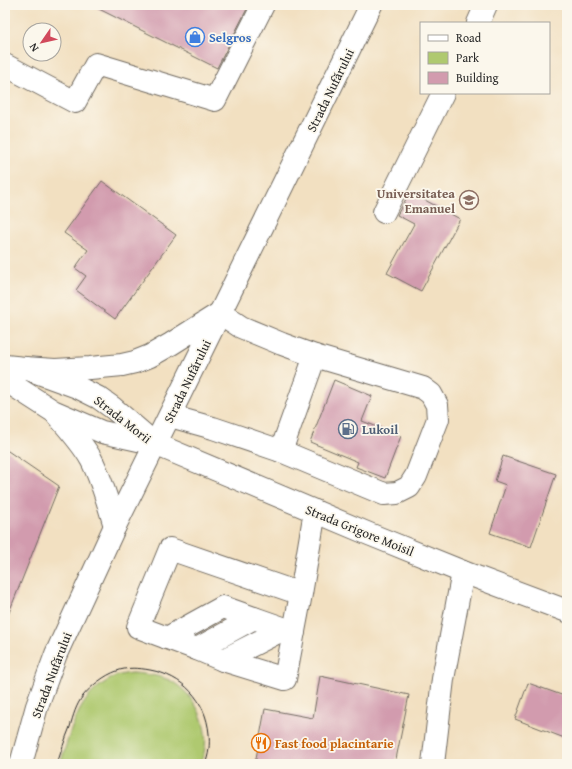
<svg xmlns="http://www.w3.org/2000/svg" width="572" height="769" font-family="'Gentium Book Plus',serif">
	<rect width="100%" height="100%" fill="#fbf7ec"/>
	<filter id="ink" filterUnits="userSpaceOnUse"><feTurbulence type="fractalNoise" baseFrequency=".025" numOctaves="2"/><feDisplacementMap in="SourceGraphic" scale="8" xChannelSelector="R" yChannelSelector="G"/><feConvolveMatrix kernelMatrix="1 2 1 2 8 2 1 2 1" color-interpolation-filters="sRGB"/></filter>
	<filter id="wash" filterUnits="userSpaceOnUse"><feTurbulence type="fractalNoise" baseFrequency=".012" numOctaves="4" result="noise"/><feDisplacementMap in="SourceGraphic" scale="16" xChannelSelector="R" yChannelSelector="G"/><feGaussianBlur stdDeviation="0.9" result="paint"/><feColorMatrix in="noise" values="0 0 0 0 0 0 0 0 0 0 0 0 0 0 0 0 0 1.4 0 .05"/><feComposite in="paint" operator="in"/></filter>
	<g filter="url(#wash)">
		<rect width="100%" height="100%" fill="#f2e0c1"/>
		<path fill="#afc96f" stroke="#6d7a4d" d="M133,673C145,674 157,675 169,680C198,694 215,735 200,764H60C70,735 76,701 104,683C109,680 114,676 120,675C124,674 129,673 133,673Z"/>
		<g id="blocks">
			<g fill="#d29bae">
				<polygon points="91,5 249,5 217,68"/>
				<polygon points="102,181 176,235 115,319 76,290 86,276 75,268 88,250 64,233"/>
				<polygon points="410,192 460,219 421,291 387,273 414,224 397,215"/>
				<polygon points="334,380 372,396 362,421 401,436 385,478 356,467 358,462 310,442"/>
				<polygon points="5,449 59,486 6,620 5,620"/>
				<polygon points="503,456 556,474 531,547 490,533 506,485 495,481"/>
				<polygon points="320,676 409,695 395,764 255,764 265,709 313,718"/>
				<polygon points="528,683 567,697 567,739 515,719"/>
			</g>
		</g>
	</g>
	<g filter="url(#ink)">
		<use href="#blocks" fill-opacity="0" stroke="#716a60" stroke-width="1"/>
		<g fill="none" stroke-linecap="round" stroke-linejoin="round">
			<g stroke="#716a60" stroke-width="24">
				<g id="minor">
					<polyline points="478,23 486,5"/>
					<polyline points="5,65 75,102 96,64 215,100 263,5"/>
					<polyline points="384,212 443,93"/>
					<polyline points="170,416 213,428 281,451 384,494 397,493 409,487 416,476 438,419 437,405 431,394 423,388 315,356 282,344 241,327 220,313"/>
					<polyline points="155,444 369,534 463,572 567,611"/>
					<polyline points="281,451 315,356"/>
					<polyline points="301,594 170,549 138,627 197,649 223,660 285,679 301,594 315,511"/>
					<polyline points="167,638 223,607 254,618"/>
					<polyline points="197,649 254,618 294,632"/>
					<polyline points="223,660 284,629"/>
					<polyline points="433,764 443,679 463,572"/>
				</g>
			</g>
			<g stroke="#716a60" stroke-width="24">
				<g id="major">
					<polyline points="5,366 25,368 77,387 99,398 113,408 155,444"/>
					<polyline points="25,368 55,370 90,368 122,365 135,362 150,356 171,344 220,313"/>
					<polyline points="5,380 53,411 102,432 152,443"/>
					<path d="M57,415C69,429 82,443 91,459C102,480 108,503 115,526"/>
					<polyline points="21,764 37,706 56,654 115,526 220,313 371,5"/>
				</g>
			</g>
			<use href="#minor" stroke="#fff" stroke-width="22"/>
			<use href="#major" stroke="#fff" stroke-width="22"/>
			<path stroke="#2b2b2b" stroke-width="1" d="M57,764C61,752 65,739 70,727C73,716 76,705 83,696C91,686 105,675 117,671C127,667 139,668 150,670C183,676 206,700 209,734C210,744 209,755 205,764"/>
		</g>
	</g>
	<defs>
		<g id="shop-ring" transform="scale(1)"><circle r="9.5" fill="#fbf7ec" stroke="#3f7fe0" stroke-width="1.5"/><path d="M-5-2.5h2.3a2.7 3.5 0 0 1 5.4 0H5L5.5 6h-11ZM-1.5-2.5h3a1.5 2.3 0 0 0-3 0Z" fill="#3f7fe0"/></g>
		<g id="university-ring" transform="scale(1)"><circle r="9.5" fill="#fbf7ec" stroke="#8d6e63" stroke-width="1.5"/><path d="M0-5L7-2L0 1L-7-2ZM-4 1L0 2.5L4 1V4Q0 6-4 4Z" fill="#8d6e63"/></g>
		<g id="fuel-ring" transform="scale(1)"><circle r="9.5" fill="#fbf7ec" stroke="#5c6f8a" stroke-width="1.5"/><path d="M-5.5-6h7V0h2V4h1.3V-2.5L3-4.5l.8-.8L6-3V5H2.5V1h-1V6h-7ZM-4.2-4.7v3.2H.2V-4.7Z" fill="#5c6f8a"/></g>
		<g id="restaurant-ring" transform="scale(1)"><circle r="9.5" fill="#fbf7ec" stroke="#e8710a" stroke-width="1.5"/><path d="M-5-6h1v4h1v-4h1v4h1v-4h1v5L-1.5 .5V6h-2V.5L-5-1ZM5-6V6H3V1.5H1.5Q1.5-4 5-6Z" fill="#e8710a"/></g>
	</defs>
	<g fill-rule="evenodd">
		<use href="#shop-ring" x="195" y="37"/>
		<use href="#university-ring" x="469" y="200"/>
		<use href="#fuel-ring" x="348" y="429"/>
		<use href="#restaurant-ring" x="261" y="743"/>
	</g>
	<g text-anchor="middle" stroke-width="3.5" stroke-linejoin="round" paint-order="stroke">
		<g font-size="13" font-weight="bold" fill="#366cbe" stroke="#fbf7ec" text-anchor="start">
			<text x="209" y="42">Selgros</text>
		</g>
		<g font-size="13" fill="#2b2b2b" stroke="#fbf7ec">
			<text transform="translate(330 90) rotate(-64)" y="5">Strada Nufărului</text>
			<text transform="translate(187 381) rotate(-64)" y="5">Strada Nufărului</text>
			<text transform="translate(123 419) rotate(38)" y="5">Strada Morii</text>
			<text transform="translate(360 530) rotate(22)" y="5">Strada Grigore Moisil</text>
			<text transform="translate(51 675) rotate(-69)" y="5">Strada Nufărului</text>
		</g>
		<g font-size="13" font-weight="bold" fill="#785e54" stroke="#fbf7ec" text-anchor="end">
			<text x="455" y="198">Universitatea<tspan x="455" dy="15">Emanuel</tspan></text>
		</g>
		<g font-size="13" font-weight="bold" fill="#4e5e75" stroke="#fbf7ec" text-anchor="start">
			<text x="362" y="434">Lukoil</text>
		</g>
		<g font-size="13" font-weight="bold" fill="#c56008" stroke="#fbf7ec" text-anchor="start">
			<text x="275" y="748">Fast food placintarie</text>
		</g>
	</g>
	<rect width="572" height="769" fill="none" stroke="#fbf7ec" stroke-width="20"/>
	<rect x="420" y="22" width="130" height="72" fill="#fbf7ec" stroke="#a8a59f"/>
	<rect x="428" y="35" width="20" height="6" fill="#ffffff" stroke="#a8a59f"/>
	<text x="456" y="42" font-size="12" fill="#2b2b2b">Road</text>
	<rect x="428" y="52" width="20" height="12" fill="#afc96f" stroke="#a8a59f"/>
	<text x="456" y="62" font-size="12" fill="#2b2b2b">Park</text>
	<rect x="428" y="72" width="20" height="12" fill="#d29bae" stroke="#a8a59f"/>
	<text x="456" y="82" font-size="12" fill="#2b2b2b">Building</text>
	<g transform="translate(42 42) rotate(236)"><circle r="19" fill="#fbf7ec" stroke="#a8a59f"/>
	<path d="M0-3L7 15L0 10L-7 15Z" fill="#d1495b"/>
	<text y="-6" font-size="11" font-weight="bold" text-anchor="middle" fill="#2b2b2b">N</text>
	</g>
</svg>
